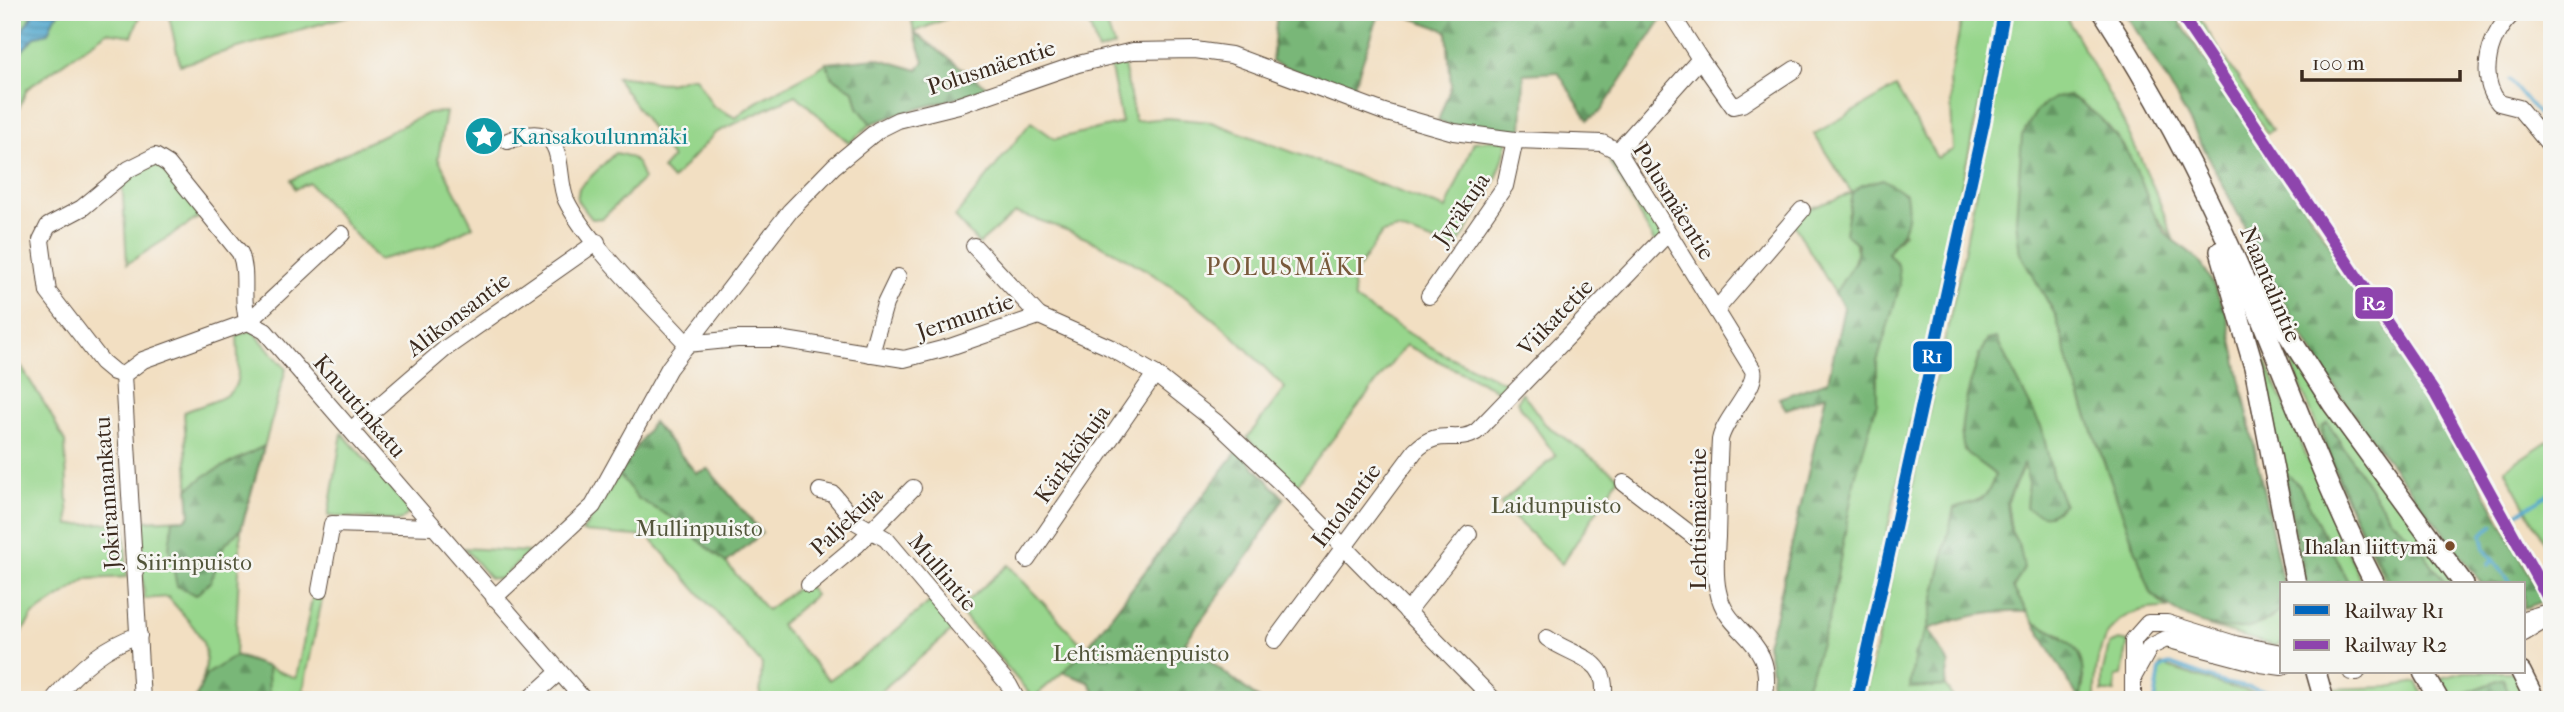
<svg xmlns="http://www.w3.org/2000/svg" width="2564" height="712" font-family="'IM FELL French Canon',serif">
	<defs>
		<pattern id="forest-firs" width="22" height="20" patternUnits="userSpaceOnUse" patternTransform="scale(1.75)"><rect width="22" height="20" fill="#79b778"/><path d="M5 1l3.5 6h-7zM16 11l3.5 6h-7z" fill="#649562"/></pattern>
		<pattern id="water-rules" width="6" height="5" patternUnits="userSpaceOnUse" patternTransform="scale(1.75)"><rect width="6" height="5" fill="#52a8ce"/><path d="M0 2.5h6" fill="none" stroke="#4589a7"/></pattern>
	</defs>
	<rect width="100%" height="100%" fill="#f6f6f2"/>
	<filter id="ink" filterUnits="userSpaceOnUse"><feTurbulence type="fractalNoise" baseFrequency=".0143" numOctaves="2"/><feDisplacementMap in="SourceGraphic" scale="14" xChannelSelector="R" yChannelSelector="G"/><feConvolveMatrix kernelMatrix="1 2 1 2 8 2 1 2 1" color-interpolation-filters="sRGB"/></filter>
	<filter id="wash" filterUnits="userSpaceOnUse"><feTurbulence type="fractalNoise" baseFrequency=".00686" numOctaves="4" result="noise"/><feDisplacementMap in="SourceGraphic" scale="28" xChannelSelector="R" yChannelSelector="G"/><feGaussianBlur stdDeviation="1.57" result="paint"/><feColorMatrix in="noise" values="0 0 0 0 0 0 0 0 0 0 0 0 0 0 0 0 0 1.4 0 .05"/><feComposite in="paint" operator="in"/></filter>
	<g filter="url(#wash)">
		<rect width="100%" height="100%" fill="#f2dfc2"/>
		<g fill="#97d68c" stroke="#698055" stroke-width="2">
			<polygon points="12,12 35,12 12,44"/>
			<polygon points="61,12 142,12 132,36 107,32 27,89 12,124 12,61 36,36 48,33 54,18"/>
			<polygon points="168,12 361,12 180,65"/>
			<polygon points="962,12 914,32 912,21 930,14"/>
			<polygon points="1085,12 1103,12 1114,46 1098,51"/>
			<path d="M1963,12H1999L1851,700H1770L1772,671L1767,643L1775,618L1826,395L1786,409L1779,398L1828,381L1844,308L1898,265L1887,252L1904,233L1853,202L1847,214C1862,252 1859,261 1835,293L1793,223L1809,209L1852,193L1814,134L1896,87L1937,158L1953,150L1950,78Z"/>
			<path d="M2010,12H2063C2106,86 2146,160 2174,241L2149,206L2136,170L2020,187L2016,220L2020,253L2056,316L2069,364L2151,593L2167,608C2107,606 2094,646 2095,700H2080L2084,679L2062,635L2034,623L2013,588L2020,548L2011,531L2007,503L2025,461L2064,504L2052,474L2042,429L1996,339L1979,354L1961,431L1965,450L1995,475C1986,504 1980,499 1954,508L1927,629L1915,653L1910,687L1945,686L1955,700H1864L1962,263Z"/>
			<polygon points="2185,12 2195,12 2272,130 2267,133"/>
			<path d="M1123,60L1135,121L1168,118L1211,122L1446,209L1474,142L1508,139C1498,188 1480,208 1455,249L1398,229L1382,233L1352,277L1355,300L1443,354L1513,386L1505,394L1406,345L1296,486L1247,438L1285,388C1262,366 1241,341 1216,321C1157,271 1089,233 1015,213L979,244L955,217L1031,122L1055,139L1122,123L1110,64Z"/>
			<path d="M826,63L832,77L854,91L858,107L871,124L849,143L796,95L715,133L672,180L662,169L672,158L616,77C635,75 654,86 673,82C682,80 685,76 695,77L713,106L736,118C762,93 798,84 826,63Z"/>
			<polygon points="446,112 438,158 473,226 434,246 378,260 309,183 295,189 291,180 428,113"/>
			<polygon points="1618,151 1667,234 1656,245 1607,156"/>
			<path d="M615,153C632,155 640,162 643,179L603,218L592,219L577,200L579,188Z"/>
			<polygon points="152,163 160,164 204,214 127,264 122,179"/>
			<path d="M252,330L286,369L241,529L235,655L296,678L313,594L323,595L303,691L342,700H195C219,647 202,637 168,597L144,599L140,521L186,519L190,515L184,412C242,391 240,397 237,335Z"/>
			<polygon points="2255,337 2362,584 2303,584"/>
			<polygon points="2283,341 2458,584 2387,584 2348,505"/>
			<polygon points="12,352 49,411 65,442 69,525 124,522 127,577 87,579 33,615 12,647"/>
			<polygon points="1522,392 1545,424 1619,477 1562,564 1500,504 1556,456 1517,402"/>
			<polygon points="653,422 696,473 708,469 762,533 726,563 767,610 805,582 815,595 780,625 829,680 876,647 931,601 954,629 870,700 756,700 760,696 762,664 649,537 582,532"/>
			<polygon points="342,433 411,511 400,521 328,516"/>
			<polygon points="2552,438 2552,557 2505,469"/>
			<polygon points="1202,496 1284,498 1253,549 1185,642 1260,700 1099,700 1089,682 1063,672 1033,698 958,609 1008,565 1086,649"/>
			<polygon points="464,548 530,552 500,579 490,578"/>
			<path d="M2282,605V643L2275,646L2208,626C2232,629 2270,631 2282,605Z"/>
			<polygon points="2118,640 2128,642 2122,675 2116,676 2115,692 2102,692 2102,675 2109,645"/>
			<polygon points="2169,646 2212,656 2242,668 2243,672 2165,651 2164,648"/>
			<polygon points="2161,665 2223,685 2285,700 2156,700"/>
			<polygon points="2465,672 2516,672 2530,700 2512,700 2503,679 2463,695 2465,700 2454,700 2441,678"/>
			<polygon points="2417,682 2425,698 2331,700 2330,689 2388,687"/>
		</g>
		<g fill="url(#forest-firs)" stroke="#5a704b" stroke-width="2">
			<polygon points="1277,12 1380,12 1352,91 1272,62"/>
			<polygon points="1396,12 1657,12 1661,20 1601,111 1588,120 1558,72 1524,74 1522,132 1479,136 1438,121 1451,86 1447,31"/>
			<path d="M2124,12H2173L2433,397L2544,601L2524,608V584H2482C2421,500 2350,420 2299,329C2239,224 2192,112 2124,12Z"/>
			<path d="M914,32L988,88C949,102 909,109 871,124L858,107L854,91L832,77L826,63L876,58L918,70L924,61Z"/>
			<path d="M2068,95C2099,112 2122,138 2136,170C2147,192 2151,214 2166,234C2174,243 2187,248 2196,258C2210,273 2218,296 2227,315L2283,584L2281,609C2243,647 2185,623 2151,593L2069,364L2056,316L2020,253L2016,220L2022,135L2037,110L2054,98Z"/>
			<path d="M1883,179L1906,194C1911,220 1905,232 1887,252L1898,265L1900,285L1877,362V403L1855,478L1829,620L1802,700H1770L1772,671L1767,643L1775,618L1826,395L1786,409L1779,398L1828,381L1844,308L1835,293L1856,260L1858,244L1845,233L1852,193L1862,185Z"/>
			<path d="M1996,338L2042,429L2052,474L2064,504C2051,519 2043,518 2026,508L2028,481L2024,463L2007,503L2011,531L2020,548L2024,568L2013,588L2027,612C1991,610 1962,617 1928,629L1949,664L1945,686L1910,688L1915,653L1927,629L1954,508C1979,499 1986,504 1995,475C1987,467 1972,460 1966,451C1952,432 1976,359 1987,340Z"/>
			<polygon points="653,422 696,473 708,469 762,533 726,563 672,518 637,498 619,474"/>
			<polygon points="2327,422 2390,518 2418,545 2446,584 2391,584 2351,509 2323,435 2322,427"/>
			<polygon points="264,446 241,529 224,545 211,581 196,595 177,586 169,547 173,520 186,519 190,515 188,489 206,475"/>
			<polygon points="1238,450 1284,498 1253,549 1185,642 1260,700 1099,700 1089,682 1063,672 1086,649"/>
			<polygon points="2284,471 2299,485 2349,584 2307,584"/>
			<path d="M2034,623C2074,640 2091,653 2079,699Z"/>
			<polygon points="235,656 268,667 269,700 195,700 206,675"/>
			<polygon points="2503,679 2512,700 2465,700 2462,694"/>
		</g>
		<polygon fill="url(#water-rules)" stroke="#466976" stroke-width="2" points="35,12 61,12 54,18 48,33 36,36 12,61 12,44"/>
		<g fill="none" stroke-linecap="round" stroke-linejoin="round">
			<g stroke="#52a8ce" stroke-width="3.5">
				<polyline points="2510,80 2552,131"/>
				<polyline points="2518,513 2552,492"/>
				<polyline points="2493,560 2512,584"/>
				<polyline points="2488,565 2493,560 2485,550 2482,534 2494,525"/>
				<polyline points="2339,699 2372,699"/>
				<polyline points="2155,700 2160,669 2170,664 2225,683 2293,696"/>
			</g>
		</g>
	</g>
	<g filter="url(#ink)">
		<g fill="none" stroke-linecap="round" stroke-linejoin="round">
			<g stroke="#564537" stroke-width="18">
				<g id="minor">
					<path d="M2515,12C2489,32 2477,78 2499,103L2519,108L2552,148"/>
					<polyline points="1700,59 1733,106 1742,104 1795,69"/>
					<path d="M508,141C519,136 538,130 549,139C563,152 558,182 566,200C588,245 652,305 687,344L737,339H779L904,359L950,347L1039,316L1109,347L1155,374L1217,423L1287,489L1494,700"/>
					<polyline points="1618,151 1700,59 1670,12"/>
					<polyline points="974,246 1039,316"/>
					<polyline points="1429,296 1505,186 1515,140"/>
					<polyline points="1716,310 1802,210"/>
					<polyline points="248,322 342,234"/>
					<polyline points="871,354 885,304 898,277"/>
					<path d="M123,375L114,372L102,362L48,292L41,240L48,226L82,208L129,169L155,156L168,164L240,253C249,275 240,299 248,322"/>
					<polyline points="352,429 446,348 597,242"/>
					<polyline points="1624,483 1697,539 1716,558"/>
					<polyline points="820,491 833,494 856,522 886,539 1009,685 1017,700"/>
					<polyline points="1027,560 1155,374"/>
					<polyline points="809,585 858,544 913,488"/>
					<polyline points="320,590 332,524 433,527"/>
					<path d="M494,598L593,506L669,368L790,211L834,166L878,130L898,120L959,105L1078,64L1133,51L1195,50L1231,55L1384,112L1454,132L1515,140L1602,143L1618,151L1753,370C1758,387 1724,418 1720,440C1718,472 1718,505 1717,537C1716,555 1714,574 1718,591C1727,638 1777,635 1764,700"/>
					<polyline points="1407,612 1469,534"/>
					<polyline points="2524,619 2552,611"/>
					<polyline points="2524,633 2552,616"/>
					<path d="M1547,638C1575,658 1611,657 1603,700"/>
					<path d="M1275,640L1415,451C1440,426 1455,445 1476,432L1667,234"/>
					<polyline points="2351,672 2357,672"/>
					<polyline points="2134,676 2150,647 2166,639 2261,664 2282,667"/>
					<path d="M53,700C76,671 104,646 139,635"/>
					<polyline points="142,700 123,375 143,360 248,322 265,331 584,700"/>
					<polyline points="528,700 559,672"/>
					<polyline points="2133,700 2133,640 2148,623 2167,623 2235,644 2282,653"/>
				</g>
			</g>
			<g stroke="#564537" stroke-width="22">
				<g id="major">
					<path d="M2103,12C2157,96 2203,184 2243,276C2287,379 2324,485 2375,584"/>
					<polyline points="2220,251 2254,367 2296,584"/>
					<polyline points="2257,286 2333,405 2464,584"/>
					<polyline points="2316,672 2324,700"/>
					<polyline points="2423,672 2439,700"/>
					<polyline points="2521,672 2535,700"/>
				</g>
			</g>
			<use href="#minor" stroke="#fff" stroke-width="16"/>
			<use href="#major" stroke="#fff" stroke-width="19"/>
			<g stroke="#f6f6f2" stroke-width="18">
				<polyline id="rail-1" points="1857,700 1984,122 2004,12"/>
			</g>
			<g stroke="#f6f6f2" stroke-width="18">
				<polyline id="rail-2" points="2179,12 2436,395 2552,605"/>
			</g>
			<use href="#rail-1" stroke="#0065bd" stroke-width="12"/>
			<use href="#rail-2" stroke="#8e44ad" stroke-width="12"/>
		</g>
	</g>
	<defs>
		<g id="sight-disc" transform="scale(2.0125)"><circle r="9.5" fill="#0f9aa8" stroke="#f6f6f2"/><path d="M0-6L1.8-2.2L6-1.7L2.9 1.2L3.7 5.4L0 3.3L-3.7 5.4L-2.9 1.2L-6-1.7L-1.8-2.2Z" fill="#fff"/></g>
	</defs>
	<g fill-rule="evenodd">
		<use href="#sight-disc" x="484" y="136"/>
	</g>
	<circle fill="#7a4b2a" stroke="#f6f6f2" stroke-width="2.5" cx="2450" cy="546" r="6"/>
	<g text-anchor="middle" stroke-width="5" stroke-linejoin="round" paint-order="stroke">
		<g font-size="21" fill="#3b2a1e" stroke="#f6f6f2" text-anchor="end">
			<text x="2437" y="554">Ihalan liittymä</text>
		</g>
		<g font-size="23" fill="#3b2a1e" stroke="#f6f6f2">
			<text transform="translate(991 67) rotate(-18)" y="8">Polusmäentie</text>
			<text transform="translate(1674 201) rotate(58)" y="8">Polusmäentie</text>
			<text transform="translate(1461 209) rotate(-56)" y="8">Jyräkuja</text>
			<text transform="translate(2271 284) rotate(67)" y="8">Naantalintie</text>
			<text transform="translate(458 314) rotate(-37)" y="8">Alikonsantie</text>
			<text transform="translate(965 316) rotate(-19)" y="8">Jermuntie</text>
			<text transform="translate(1555 317) rotate(-46)" y="8">Viikatetie</text>
			<text transform="translate(360 406) rotate(49)" y="8">Knuutinkatu</text>
			<text transform="translate(1072 454) rotate(-55)" y="8">Kärkkökuja</text>
			<text transform="translate(107 493) rotate(-94)" y="8">Jokirannankatu</text>
			<text transform="translate(1346 505) rotate(-53)" y="8">Intolantie</text>
			<text transform="translate(1698 519) rotate(-90)" y="8">Lehtismäentie</text>
			<text transform="translate(846 521) rotate(-43)" y="8">Paljekuja</text>
			<text transform="translate(943 572) rotate(50)" y="8">Mullintie</text>
		</g>
		<g font-size="23" fill="#0d838f" stroke="#f6f6f2" text-anchor="start">
			<text x="511" y="144">Kansakoulunmäki</text>
		</g>
		<g font-size="23" fill="#52553a" stroke="#f6f6f2">
			<text x="1556" y="513">Laidunpuisto</text>
			<text x="699" y="536">Mullinpuisto</text>
			<text x="194" y="570">Siirinpuisto</text>
			<text x="1141" y="661">Lehtismäenpuisto</text>
		</g>
		<g font-size="24" letter-spacing="2" fill="#795a3c" stroke="#f6f6f2">
			<text x="1286" y="275">POLUSMÄKI</text>
		</g>
	</g>
	<g stroke="#f6f6f2" stroke-width="2.5">
		<rect x="2354" y="286" width="40" height="34" rx="7" fill="#8e44ad"/>
		<rect x="1912" y="340" width="41" height="33" rx="7" fill="#0065bd"/>
	</g>
	<g font-size="19" text-anchor="middle" font-weight="bold" fill="#fff">
		<text x="2374" y="310">R2</text>
		<text x="1932" y="363">R1</text>
	</g>
	<rect width="2564" height="712" fill="none" stroke="#f6f6f2" stroke-width="42"/>
	<rect x="2280" y="582" width="245" height="91" fill="#f6f6f2" stroke="#aba49d" stroke-width="2"/>
	<rect x="2294" y="605" width="35" height="10" fill="#0065bd" stroke="#aba49d" stroke-width="2"/>
	<text x="2344" y="618" font-size="21" fill="#3b2a1e">Railway R1</text>
	<rect x="2294" y="640" width="35" height="10" fill="#8e44ad" stroke="#aba49d" stroke-width="2"/>
	<text x="2344" y="652" font-size="21" fill="#3b2a1e">Railway R2</text>
	<path d="M2302 70v10h158v-10" fill="none" stroke="#3b2a1e" stroke-width="3.5"/>
	<text x="2312" y="70" font-size="21" fill="#3b2a1e" stroke="#f6f6f2" stroke-width="5" paint-order="stroke">100 m</text>
</svg>
